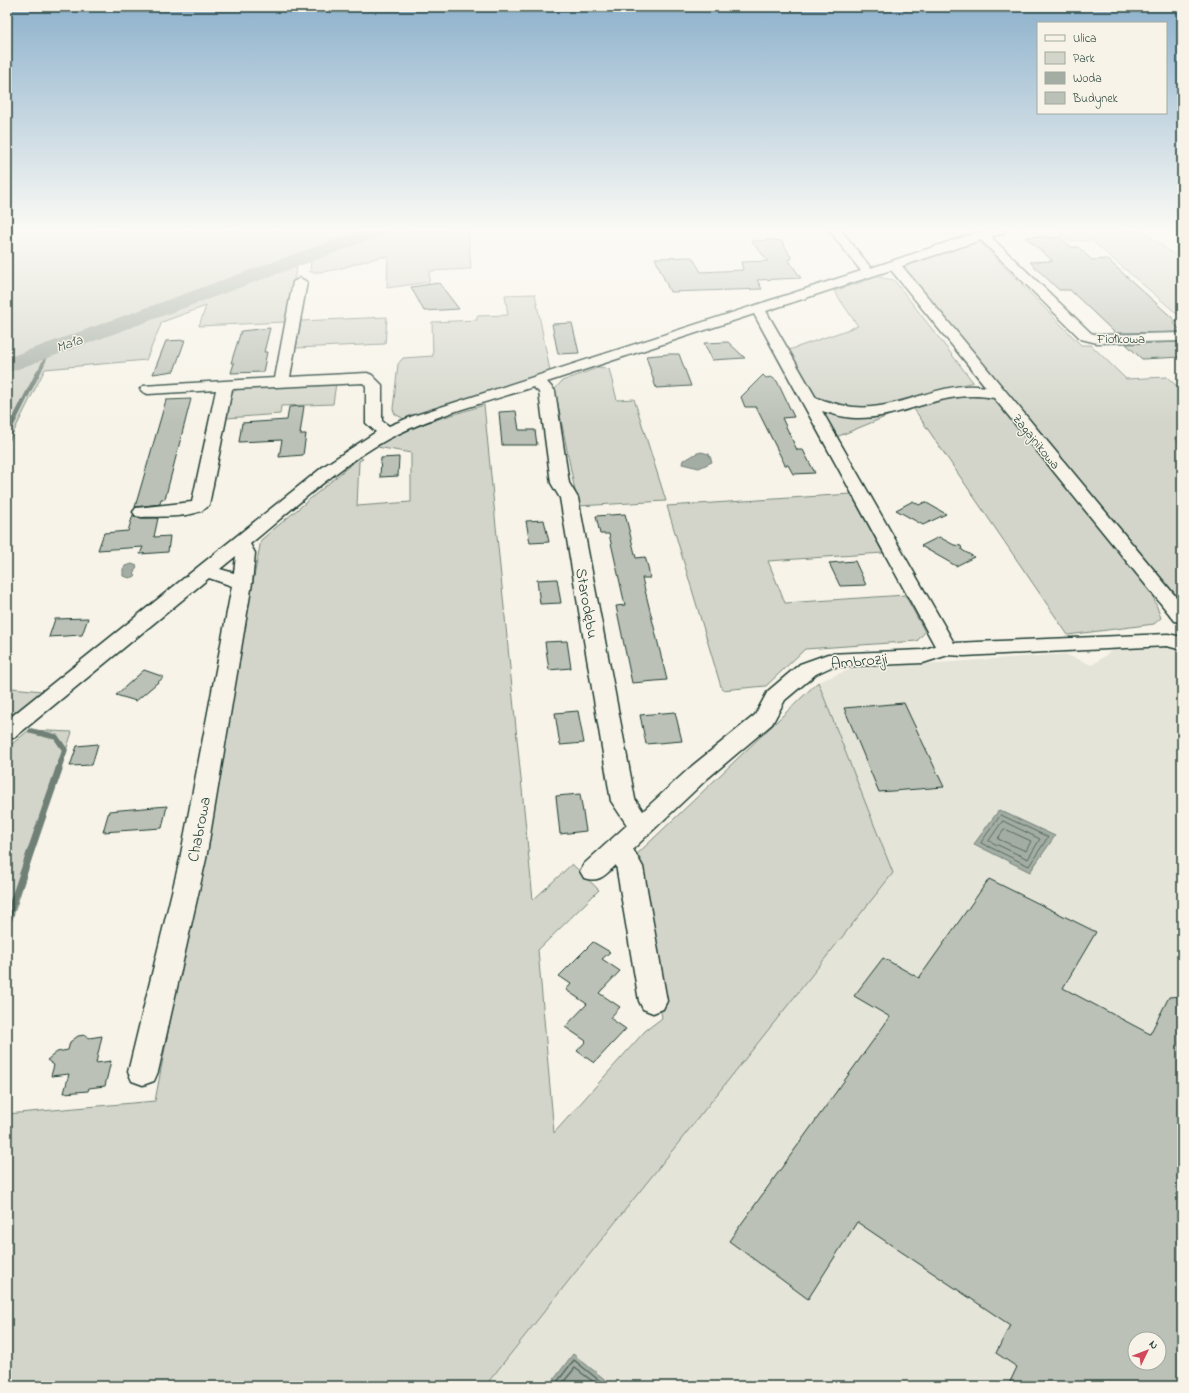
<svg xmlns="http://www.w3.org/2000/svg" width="1189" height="1393" font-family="'Indie Flower',sans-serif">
	<rect width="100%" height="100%" fill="#f7f3e8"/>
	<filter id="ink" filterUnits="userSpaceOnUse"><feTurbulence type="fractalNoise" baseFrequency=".025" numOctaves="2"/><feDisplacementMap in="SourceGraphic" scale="8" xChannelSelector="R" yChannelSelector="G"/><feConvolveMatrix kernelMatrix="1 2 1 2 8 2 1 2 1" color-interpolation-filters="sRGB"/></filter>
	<g filter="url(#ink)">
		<path fill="#e5e4d9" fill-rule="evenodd" d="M1170,647L1182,651V1386H485L893,873L818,682L851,669L1065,654L1092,665L1113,650ZM1135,1339H1159V1363H1135Z"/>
		<g fill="#d3d5ca" stroke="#79897f">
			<path d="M7,230H468L471,269L430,271L429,282L387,288L388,256C361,259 337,274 310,272L311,261L297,266L285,322L199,326L206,306L162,322L146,360L45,369L7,445Z"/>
			<polygon points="1057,230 1142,230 1182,261 1182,318 1091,240 1069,241"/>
			<polygon points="979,241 1081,345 1091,345 1126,379 1167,377 1182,391 1182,438 1175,438 1182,446 1182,602 902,266"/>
			<polygon points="877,277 894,280 973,382 887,405 863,410 830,404 811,393 786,351 858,326 834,291"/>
			<polygon points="535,294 550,371 404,419 395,414 393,409 398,364 403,358 433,356 432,322 477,320 477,316 508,315 505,295"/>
			<polygon points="387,317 385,344 296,348 301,321"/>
			<polygon points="600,367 609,369 617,400 634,399 666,501 578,506 555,389 562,381"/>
			<polygon points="336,383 333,404 281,406 280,414 227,418 232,392 243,387"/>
			<polygon points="950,395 994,397 1133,566 1151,591 1161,618 1154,624 1068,635 912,406 834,438 822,408 849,414"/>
			<path d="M484,405L533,900L572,864L599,890L538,950L554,1133L645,1031L662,1018L634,857L818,682L893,873L485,1386H7V1114L155,1101L261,540L360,457L363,459L359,461L357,506L411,502V453L377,447C407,425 448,417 484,405Z"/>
			<polygon points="851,494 883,553 768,561 785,603 905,595 925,632 917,641 805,649 766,686 722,690 667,506"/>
			<polygon points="12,688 42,691 44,695 7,724 7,701"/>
			<polygon points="29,730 72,732 7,935 7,748"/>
		</g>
		<g fill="#a4ada3" stroke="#6f8077">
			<path d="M701,452L709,454L712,462L699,468L682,464L683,460C690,459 694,453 701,452Z"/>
			<polygon points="132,564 137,566 134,572 136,576 130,578 123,576 123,569 125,566"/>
			<polygon points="999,810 1055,836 1030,872 974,844"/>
			<polygon points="573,1354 613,1386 549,1386"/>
		</g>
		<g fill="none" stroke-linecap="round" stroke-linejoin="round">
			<g stroke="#546a60" stroke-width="1">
				<polygon points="1001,815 1048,837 1029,866 981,843"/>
				<polygon points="1003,821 1040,839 1028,859 989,841"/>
				<polygon points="1005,829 1031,841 1026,851 998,839"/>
			</g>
			<g stroke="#546a60" stroke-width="1.5">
				<polyline points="554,1386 574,1360 606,1386"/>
				<polyline points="560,1386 575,1368 599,1386"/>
			</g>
			<polyline stroke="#6f8077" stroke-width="3.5" points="39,372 49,351"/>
			<polyline stroke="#6f8077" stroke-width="4.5" points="7,434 39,371"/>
			<polyline stroke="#6f8077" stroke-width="5.5" points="31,731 56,737 65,750 58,770"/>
			<polyline stroke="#6f8077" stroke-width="7" points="7,920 59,769"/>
			<polygon fill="#a4ada3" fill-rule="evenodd" points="361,230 389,230 386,234 7,373 7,358"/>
		</g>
		<g fill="#bbc1b6" stroke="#1f3d34" fill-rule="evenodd">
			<polygon points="1048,236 1050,238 1060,237 1071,247 1078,247 1092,260 1107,259 1177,322 1173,322 1182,332 1115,333 1070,290 1059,290 1030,262 1053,261 1025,237"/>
			<polygon points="774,240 782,241 792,259 788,259 801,278 757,280 762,289 670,292 655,258 692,257 701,272 743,270 741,262 768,261 751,241"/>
			<polygon points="439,283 459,309 424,311 411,287"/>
			<polygon points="572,323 579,353 558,354 552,324"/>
			<polygon points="270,328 264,352 267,352 263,372 231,373 234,363 231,363 241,331"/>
			<polygon points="185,340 174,371 153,374 166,341"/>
			<polygon points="728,342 745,358 712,360 704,343"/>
			<polygon points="1182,342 1182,357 1142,359 1126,344"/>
			<polygon points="669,354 679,354 691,386 656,388 646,356"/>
			<polygon points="763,375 766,378 771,377 777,381 794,417 782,418 797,450 803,450 815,473 793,474 788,465 785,465 756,407 745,407 741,397"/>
			<polygon points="191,399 165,499 161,499 160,504 135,507 166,400"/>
			<polygon points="304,406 300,434 306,434 303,455 279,457 282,440 239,442 242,423 287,420 289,407"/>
			<polygon points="516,411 519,430 535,430 537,445 502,445 499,412"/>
			<polygon points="399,457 398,476 380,477 381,458"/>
			<polygon points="913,501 919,505 925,502 946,514 923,525 896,510"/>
			<polygon points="625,514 636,558 645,557 648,567 650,578 642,578 667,680 632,683 616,606 625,605 609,534 600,534 596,516"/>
			<polygon points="133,515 136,517 142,518 158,518 154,537 170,536 168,552 140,554 143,547 98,550 104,533 128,531"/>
			<polygon points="544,520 549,542 530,543 526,521"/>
			<polygon points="939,537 954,545 961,546 962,550 974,557 956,566 921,546"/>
			<polygon points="855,561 866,585 840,586 829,563"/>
			<polygon points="557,579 561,603 540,604 537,580"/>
			<polygon points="88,618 82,635 49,637 55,619"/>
			<polygon points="567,641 571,668 549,670 545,642"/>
			<polygon points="144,670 164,677 136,701 116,695"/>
			<polygon points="904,703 910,716 944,787 879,792 844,708"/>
			<polygon points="578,711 584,743 560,745 555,713"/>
			<polygon points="675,712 682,741 646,744 640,715"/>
			<polygon points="98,744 92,765 70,766 77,746"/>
			<polygon points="580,794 586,831 560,834 556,796"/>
			<polygon points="167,806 162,828 103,832 109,811"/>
			<path d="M989,879L1096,932L1063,988L1150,1034L1169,997L1182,996V1386H1008L1017,1367L996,1353L1010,1325L857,1222L808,1299L729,1241L890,1017L854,996L883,958L919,978ZM1135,1339H1159V1363H1135Z"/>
			<polygon points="593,942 610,952 602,959 620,971 599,993 620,1007 610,1018 626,1029 594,1063 577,1051 586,1041 565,1027 587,1004 566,990 571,984 559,976"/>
			<polygon points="85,1035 89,1038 102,1036 96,1063 111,1061 105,1086 89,1088 88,1091 64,1093 69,1074 51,1076 54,1065 47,1060 57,1052 68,1050 70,1042 78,1036"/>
		</g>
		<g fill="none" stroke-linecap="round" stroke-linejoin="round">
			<g stroke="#1f3d34" stroke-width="3">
				<path id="minor" d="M829,230H841L871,268L978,232L988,230H1006L1004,233L991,237L1091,333L1097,335L1182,333V341L1097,343L1081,339L981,240L902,266L1182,604V623L1175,621L994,398C940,388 906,419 856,418C844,418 833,414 822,411L954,643L1168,634L1182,637V650L1167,646L964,656L948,655L923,663L831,667L816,674L785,700L772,724L708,778L633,849L643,867L667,1001L663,1009L653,1013L643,1009L639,1001L616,865C605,875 600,883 584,878L580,871L584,864L627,825L611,801L560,498L551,483L539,392L533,387C485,403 433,415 388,439C337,467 294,508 250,544L255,553L252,583L206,859L158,1072L154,1081L143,1085L132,1081L128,1072L180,859L232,586L209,578L15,737L7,740V720L324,466L376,432L366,423V386L363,383L232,389L209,505C199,519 159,516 142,517L136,516L133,512L136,508L192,502L216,390L148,394L143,392L140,389L143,386L275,378L293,282L300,278L307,282L290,377L367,373L372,375L382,385V421L389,426L413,416L861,271ZM891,270L986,387C945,380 911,404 872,407C852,409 835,404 816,398L766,311ZM754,314L935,646L922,650L828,654L800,664L768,691L755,715L692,766L643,811L635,799L578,498L569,483L555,391L547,382ZM236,556L234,573L220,569Z"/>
			</g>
			<use href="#minor" fill="#f7f3e8" fill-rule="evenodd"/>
		</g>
	</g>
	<linearGradient id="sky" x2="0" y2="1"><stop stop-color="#8db1cc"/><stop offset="0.54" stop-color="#fbfaf5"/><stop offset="1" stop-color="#fbfaf5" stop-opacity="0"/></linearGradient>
	<rect width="1189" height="425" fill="url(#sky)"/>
	<g text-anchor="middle" stroke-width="3" stroke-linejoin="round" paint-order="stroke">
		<g font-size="13" fill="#1f3d34" stroke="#f7f3e8">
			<text x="1121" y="343">Fiołkowa</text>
			<text transform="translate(1037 441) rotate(51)" y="5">Zagajnikowa</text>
		</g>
		<g font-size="14" font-style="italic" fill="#405950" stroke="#f7f3e8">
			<text transform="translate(69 343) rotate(-20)" y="5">Mała</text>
		</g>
		<g font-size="16" fill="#1f3d34" stroke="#f7f3e8">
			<text transform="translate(588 603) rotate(80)" y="6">Starodębu</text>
			<text transform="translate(859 660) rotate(-5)" y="6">Ambrozji</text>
			<text transform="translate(198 829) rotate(-79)" y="6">Chabrowa</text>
		</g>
	</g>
	<rect width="1189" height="1393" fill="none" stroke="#f7f3e8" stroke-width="24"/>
	<rect x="12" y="12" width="1165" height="1369" fill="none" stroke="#1f3d34" stroke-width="1.5" filter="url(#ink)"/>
	<rect x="1037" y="22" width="130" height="92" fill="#f7f3e8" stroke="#a1aaa0"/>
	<rect x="1045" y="35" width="20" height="6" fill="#f7f3e8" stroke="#a1aaa0"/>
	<text x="1073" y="42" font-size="12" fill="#1f3d34">Ulica</text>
	<rect x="1045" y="52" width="20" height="12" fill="#d3d5ca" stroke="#a1aaa0"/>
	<text x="1073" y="62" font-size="12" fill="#1f3d34">Park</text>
	<rect x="1045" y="72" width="20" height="12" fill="#a4ada3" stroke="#a1aaa0"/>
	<text x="1073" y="82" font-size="12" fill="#1f3d34">Woda</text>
	<rect x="1045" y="92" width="20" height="12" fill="#bbc1b6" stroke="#a1aaa0"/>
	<text x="1073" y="102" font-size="12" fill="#1f3d34">Budynek</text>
	<g transform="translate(1147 1351) rotate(47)"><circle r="19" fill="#f7f3e8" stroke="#a1aaa0"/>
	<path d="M0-3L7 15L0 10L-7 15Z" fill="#d1495b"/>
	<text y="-6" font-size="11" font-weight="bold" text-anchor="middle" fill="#1f3d34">N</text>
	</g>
</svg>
